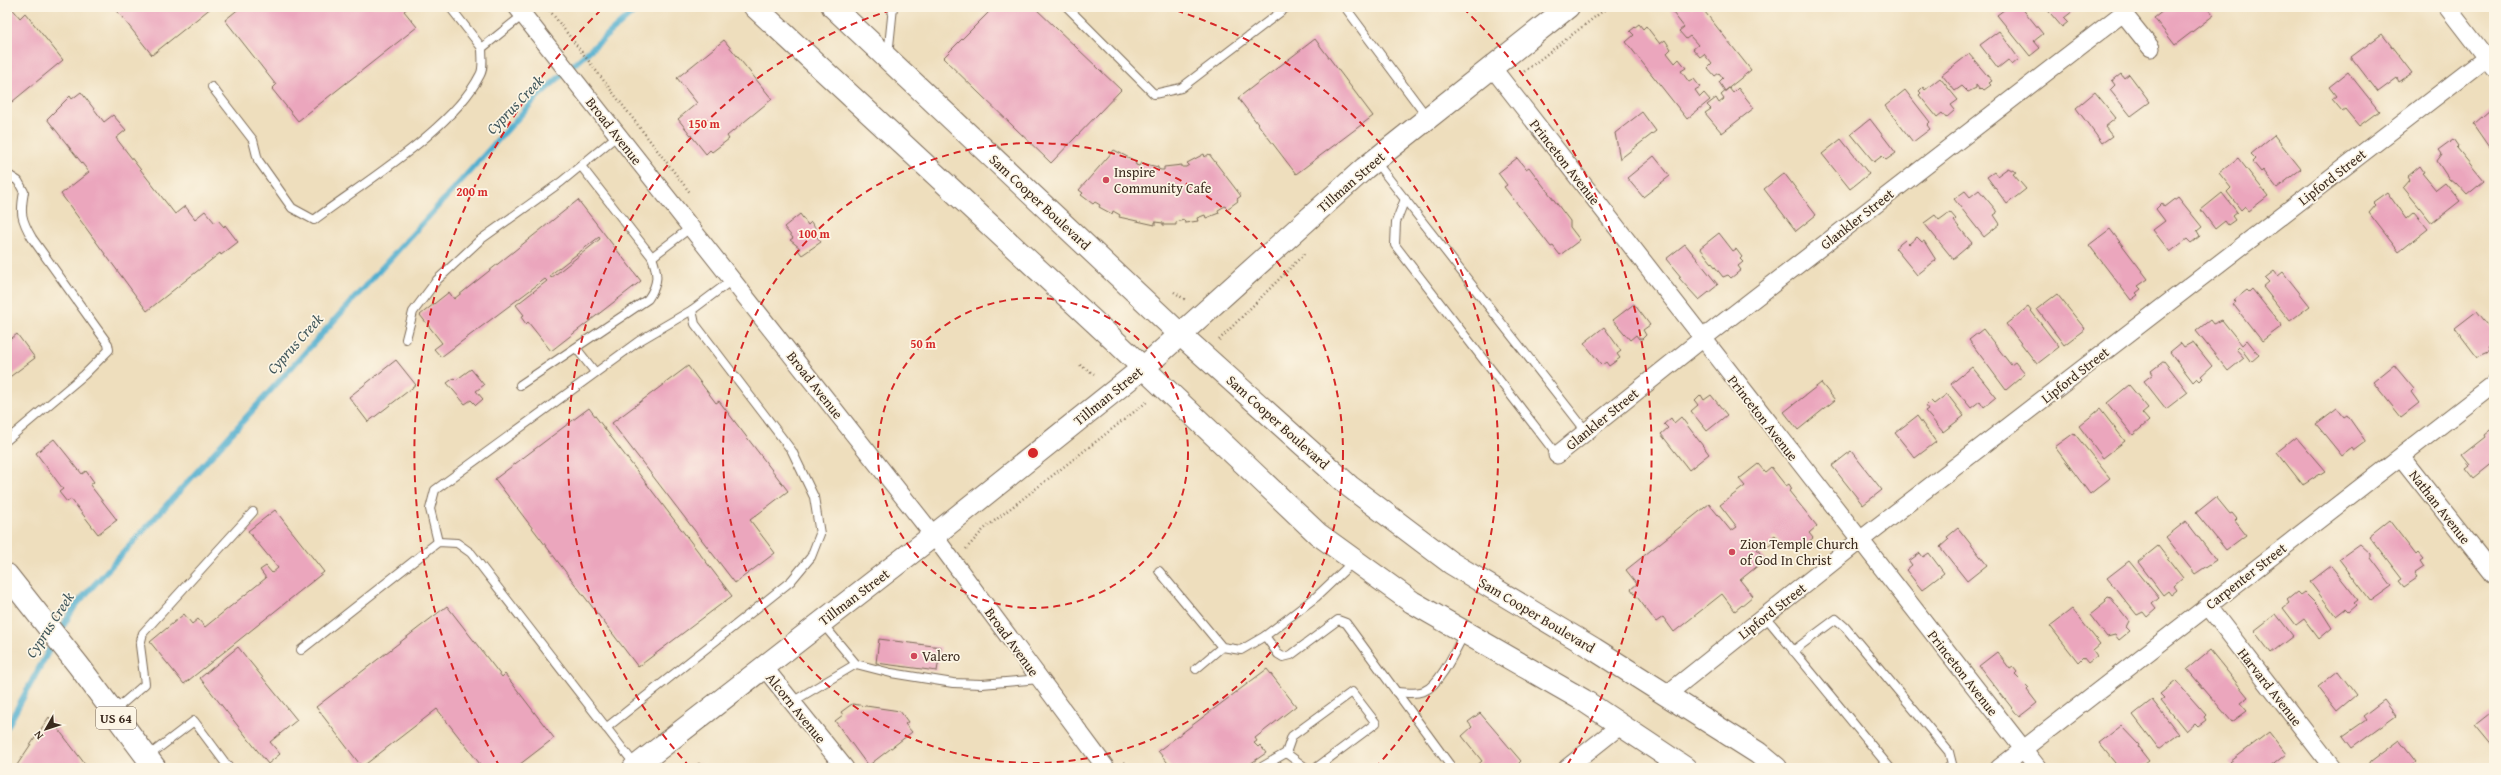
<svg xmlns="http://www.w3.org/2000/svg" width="2501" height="775" font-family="'Gentium Book Plus',serif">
	<rect width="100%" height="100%" fill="#fcf5e5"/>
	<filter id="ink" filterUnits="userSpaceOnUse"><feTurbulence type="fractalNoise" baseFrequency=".025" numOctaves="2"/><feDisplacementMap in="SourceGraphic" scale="8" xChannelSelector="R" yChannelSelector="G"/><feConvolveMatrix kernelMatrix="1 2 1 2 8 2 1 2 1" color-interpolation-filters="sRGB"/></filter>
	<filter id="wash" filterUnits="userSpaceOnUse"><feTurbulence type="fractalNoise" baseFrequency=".012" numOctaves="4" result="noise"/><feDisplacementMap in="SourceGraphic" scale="16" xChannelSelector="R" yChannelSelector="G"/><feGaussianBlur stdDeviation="0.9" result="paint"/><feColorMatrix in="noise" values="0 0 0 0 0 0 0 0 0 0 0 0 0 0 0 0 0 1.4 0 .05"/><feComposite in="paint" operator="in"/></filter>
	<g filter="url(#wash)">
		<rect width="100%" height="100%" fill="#eedebd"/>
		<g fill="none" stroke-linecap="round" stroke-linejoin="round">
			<g stroke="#50aecf" stroke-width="6">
				<polyline points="59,633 75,606 537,97 639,7"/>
				<polyline points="7,727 54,641"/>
			</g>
		</g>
		<g id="blocks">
			<g fill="#eba6bd" fill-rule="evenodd">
				<polygon points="7,7 11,7 20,18 25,13 63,60 7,106"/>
				<polygon points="114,7 212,7 152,55"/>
				<polygon points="241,7 409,7 404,11 417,27 298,121 272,89 276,85 225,20"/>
				<polygon points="994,7 1034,7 1121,90 1051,163 943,58"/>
				<polygon points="1672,7 1701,7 1751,70 1725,91 1719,82 1723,78 1719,73 1715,76 1708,68 1712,64 1704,54 1700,57 1693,49 1698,45 1690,36 1686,39 1679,31 1684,27 1670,9"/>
				<polygon points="2008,7 2021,7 2043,34 2034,41 2040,48 2030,56 1997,15"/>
				<polygon points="2045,7 2078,7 2064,18 2068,22 2062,27"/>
				<polygon points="2168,7 2207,7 2214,15 2175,45 2154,18"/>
				<polygon points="1639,24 1643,29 1646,26 1660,44 1665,40 1671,49 1667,53 1675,63 1679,59 1686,68 1681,71 1689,82 1694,79 1700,87 1695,90 1700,97 1704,93 1710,100 1687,119 1626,42 1634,35 1630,31"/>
				<polygon points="1999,31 2019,59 2012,65 2008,60 1998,68 1980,45"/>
				<polygon points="2382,34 2412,73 2399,82 2397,78 2378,92 2351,57"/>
				<polygon points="1315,39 1373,116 1296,174 1238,98"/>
				<polygon points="724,40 772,99 727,136 729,139 712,152 710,150 706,154 678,119 697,103 677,78"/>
				<polygon points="1969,54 1992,81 1989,83 1991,85 1984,90 1982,88 1980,90 1976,85 1976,88 1968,92 1962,86 1955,91 1942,75"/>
				<polygon points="2348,72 2379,111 2359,126 2345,109 2342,111 2332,99 2336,96 2329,87"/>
				<polygon points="2121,74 2124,78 2129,74 2150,102 2131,116 2110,90 2115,85 2112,81"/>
				<polygon points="1940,78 1958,100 1951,105 1955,110 1946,118 1942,113 1937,117 1919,95 1921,93 1919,91 1923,87 1925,90"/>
				<polygon points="1729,88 1733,93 1738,88 1754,108 1722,133 1705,113 1711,109 1707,105 1716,98 1719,103 1724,99 1721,95"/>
				<polygon points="1905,90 1930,122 1927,125 1930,129 1913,142 1885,106"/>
				<polygon points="81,92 104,122 113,115 126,130 116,138 175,214 185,206 195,219 205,211 215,223 218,220 224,227 225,225 238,242 221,255 220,253 147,311 61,194 89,172 47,119 70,96 72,99"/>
				<polygon points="2095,92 2116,118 2105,127 2112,136 2102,143 2076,108"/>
				<polygon points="2491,109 2494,113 2494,153 2474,124"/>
				<polygon points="1642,112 1656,131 1620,159 1615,133"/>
				<polygon points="1870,119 1896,153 1886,160 1882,156 1874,162 1851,134"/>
				<polygon points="2274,135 2301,169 2277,188 2263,170 2261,172 2253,162 2256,159 2251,154"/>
				<polygon points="1841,139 1869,174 1850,189 1822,154"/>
				<polygon points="2454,139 2459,146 2457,148 2484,181 2467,195 2456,183 2455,184 2449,179 2437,161 2442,154 2439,150"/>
				<polygon points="1114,150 1135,161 1136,165 1139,166 1141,163 1158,167 1158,169 1161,170 1164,170 1164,167 1182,165 1182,167 1186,167 1189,165 1187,163 1204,154 1205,157 1209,154 1241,196 1237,199 1238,201 1227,209 1225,206 1218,210 1219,213 1206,218 1205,215 1197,218 1198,221 1185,223 1184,220 1176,222 1176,225 1163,225 1163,223 1155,222 1155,225 1119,217 1120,215 1113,211 1112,214 1099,207 1100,205 1095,202 1093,204 1081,195 1083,193 1079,190"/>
				<polygon points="1654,156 1670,176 1643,197 1627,178"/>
				<polygon points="1517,158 1526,169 1529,167 1570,221 1570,227 1580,240 1560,255 1553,246 1551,247 1504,187 1507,185 1498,173"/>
				<polygon points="2238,158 2268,196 2249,211 2245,206 2241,210 2227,192 2231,188 2219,173"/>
				<polygon points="2420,166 2424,172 2422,173 2436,190 2445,183 2460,201 2432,223 2403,187 2409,180 2407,177"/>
				<polygon points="2008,168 2016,172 2013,174 2026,189 2007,204 1987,177 1994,172 1997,176"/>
				<polygon points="1784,173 1816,215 1796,231 1764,189"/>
				<polygon points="1979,190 1995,209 1997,213 1994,215 2000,224 1984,237 1954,199 1965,191 1970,197"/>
				<polygon points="2387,192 2406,219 2414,212 2428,229 2399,252 2369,213 2376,205 2373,202"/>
				<polygon points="2222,193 2237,212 2232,216 2235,220 2228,225 2225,221 2215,229 2201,210"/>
				<polygon points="2178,197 2202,227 2197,231 2200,236 2191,243 2187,239 2170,252 2153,230 2165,221 2156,209 2162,203 2165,207"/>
				<path d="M578,200L641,281L551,351L528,322L526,324L521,317L524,315L516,305L547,281L545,279L441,357L434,349L442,343L420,315L449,292L454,299ZM599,237L600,239L551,278L550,275Z"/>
				<polygon points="1950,212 1956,219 1954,221 1972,243 1953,259 1924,223 1935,215 1939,220"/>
				<polygon points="800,214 808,225 811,222 817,231 814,233 821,242 802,255 798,250 800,248 790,240 793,238 784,227"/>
				<polygon points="2110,229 2148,279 2138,286 2141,289 2136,293 2138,295 2131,300 2089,245"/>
				<polygon points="1719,233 1733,251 1736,249 1742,257 1740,259 1743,262 1738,266 1741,270 1731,278 1728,275 1723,277 1700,248"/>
				<polygon points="1917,237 1922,242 1924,241 1936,260 1917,275 1895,248 1905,240 1909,244"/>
				<polygon points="1685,244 1718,285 1699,300 1679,278 1681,277 1666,259"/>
				<polygon points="2274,271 2278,276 2283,272 2310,306 2290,321 2263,287 2269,282 2265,278"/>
				<polygon points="2252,289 2282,326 2262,341 2233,304 2236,302 2234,300 2247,290 2249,292"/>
				<polygon points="2057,294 2085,329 2064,345 2037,309"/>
				<polygon points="1634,304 1650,325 1643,330 1646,335 1642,339 1639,339 1636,335 1630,340 1613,320"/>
				<polygon points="2028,307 2059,347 2037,364 2006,324"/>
				<polygon points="2477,311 2494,333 2494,344 2489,348 2491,351 2477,357 2455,328"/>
				<polygon points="2210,320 2213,324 2222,320 2242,345 2247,340 2259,355 2251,362 2239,346 2236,349 2244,358 2228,371 2196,331"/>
				<polygon points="1604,327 1621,351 1617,354 1620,358 1609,366 1606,362 1602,365 1600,363 1584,343"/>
				<polygon points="1983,329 2011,365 2015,362 2025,374 2006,390 1969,340"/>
				<polygon points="17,334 35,358 7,379 7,342"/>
				<polygon points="2193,342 2212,366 2201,376 2203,378 2200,381 2197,378 2193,382 2170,352 2181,343 2184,347"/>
				<polygon points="396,360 416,385 368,422 349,397"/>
				<polygon points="2164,361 2188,392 2166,409 2144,381 2153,374 2151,371"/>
				<polygon points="2394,365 2414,389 2411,392 2419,403 2401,417 2373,382"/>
				<polygon points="688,366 716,403 719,401 788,491 750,520 775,553 735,583 612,423"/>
				<polygon points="1972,367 1996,397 1984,407 1980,401 1971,408 1951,384"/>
				<polygon points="471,369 484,385 476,391 483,399 476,405 471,400 465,404 447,383 454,378 456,380"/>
				<polygon points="1821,383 1835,400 1798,430 1784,412"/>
				<polygon points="2129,385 2148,408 2142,413 2149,421 2133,435 2107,403"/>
				<polygon points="1947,394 1964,416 1943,432 1925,411 1928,409 1926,406 1931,401 1934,404"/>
				<polygon points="1701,395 1704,400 1711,395 1727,415 1707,431 1691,411 1698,405 1695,401"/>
				<polygon points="589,408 732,596 638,667 495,479"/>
				<polygon points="2337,408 2344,417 2347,415 2366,442 2354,451 2352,448 2342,456 2316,424"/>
				<polygon points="2100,409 2125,441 2103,458 2079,426"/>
				<polygon points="1917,416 1936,442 1915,458 1895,433"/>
				<polygon points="1681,417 1709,454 1689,470 1661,434 1668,428 1664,424 1671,418 1674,423"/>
				<polygon points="2494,427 2494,462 2474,478 2466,468 2470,465 2462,455 2485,437 2484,435"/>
				<polygon points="2074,433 2110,478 2090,494 2055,447"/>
				<polygon points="2296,437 2325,471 2303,485 2277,452"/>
				<polygon points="54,439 82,474 86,471 94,482 90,485 117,520 98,534 71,499 67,502 59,492 63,489 36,453"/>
				<polygon points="1851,451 1882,490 1863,505 1832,466"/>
				<polygon points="1758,464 1765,472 1771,467 1786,486 1789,484 1792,489 1789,491 1817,526 1809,533 1813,538 1800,549 1795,544 1787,550 1775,535 1771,538 1774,542 1765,549 1761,545 1757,549 1765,560 1740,580 1753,596 1735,611 1722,594 1674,632 1663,617 1656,622 1631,589 1637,584 1626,570 1709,504 1731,531 1737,527 1720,505 1745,486 1739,479"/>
				<polygon points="2216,497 2230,514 2232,513 2237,519 2235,521 2246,535 2226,550 2196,513"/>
				<polygon points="275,510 324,572 184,684 150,642 184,614 192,624 198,619 205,627 266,578 260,570 266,566 272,573 278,568 248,531"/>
				<polygon points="2389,520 2416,555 2418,553 2423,559 2420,561 2424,567 2414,574 2417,578 2404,587 2399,581 2402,579 2369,536"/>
				<polygon points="2186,521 2216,560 2195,574 2166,537"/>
				<polygon points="1958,528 1987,565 1967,581 1940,547 1949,539 1947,537"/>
				<polygon points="2360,544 2371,554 2371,558 2392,586 2371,601 2339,559"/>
				<polygon points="2158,546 2183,578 2174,586 2177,590 2171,595 2168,591 2163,595 2138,562"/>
				<polygon points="1920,553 1923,557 1929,553 1944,573 1922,590 1906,570 1912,565 1909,561"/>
				<polygon points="2129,561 2159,598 2152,604 2156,609 2147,617 2143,612 2137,615 2107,578"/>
				<polygon points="2331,566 2358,600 2354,603 2356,605 2348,612 2345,609 2336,616 2310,582"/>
				<polygon points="2297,592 2300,595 2304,592 2318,606 2332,628 2319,639 2304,619 2296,625 2283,608 2289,603 2287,600"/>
				<polygon points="2108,597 2111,598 2129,621 2126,627 2130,631 2119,640 2115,635 2107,637 2090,615 2106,602 2105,600"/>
				<polygon points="447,606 502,677 505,674 554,738 515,768 483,768 437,709 362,767 316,707"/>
				<polygon points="2072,609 2100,644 2093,650 2097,656 2088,663 2083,657 2078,662 2050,626"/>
				<polygon points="2276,614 2293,636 2271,653 2254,631"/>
				<polygon points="879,639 941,647 937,671 876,663"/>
				<polygon points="238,647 297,720 270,742 280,754 268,764 200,678"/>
				<polygon points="2210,650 2248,697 2240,703 2247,711 2232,722 2187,669"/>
				<polygon points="1997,652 2010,669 2013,667 2017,672 2015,674 2029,688 2027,690 2037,703 2019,717 1979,666"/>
				<polygon points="1267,669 1296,706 1255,738 1257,741 1254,743 1258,747 1260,745 1266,753 1244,768 1172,768 1158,751"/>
				<polygon points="2338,671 2356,695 2337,711 2318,687"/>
				<polygon points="2176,681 2206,715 2204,717 2206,720 2198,726 2195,723 2186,731 2161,700 2164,698 2160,694"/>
				<polygon points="2152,700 2179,734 2159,749 2133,715"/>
				<polygon points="2384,700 2396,716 2352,748 2343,736 2366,720 2363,716"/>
				<polygon points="852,704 900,711 908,722 905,724 912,732 868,766 835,721 843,715 841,712"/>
				<polygon points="2494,710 2494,748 2475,725"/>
				<polygon points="1480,713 1521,761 1514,768 1475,767 1482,761 1462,736 1472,727 1468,722"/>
				<polygon points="49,717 88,768 15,768"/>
				<polygon points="2121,726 2139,745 2138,747 2149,761 2140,768 2119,768 2099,743"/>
				<polygon points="2269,732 2286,754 2269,768 2235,768 2230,762"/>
				<polygon points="2399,740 2416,762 2409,768 2367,768 2371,761"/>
				<polygon points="699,763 704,768 693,768"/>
			</g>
		</g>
	</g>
	<g filter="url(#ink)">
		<use href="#blocks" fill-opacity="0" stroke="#7a6956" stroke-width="1"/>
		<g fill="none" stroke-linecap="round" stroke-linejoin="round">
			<g stroke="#7a6956" stroke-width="10">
				<g id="service">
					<polyline points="450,7 482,48"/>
					<polyline points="1067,7 1154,94 1181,88 1287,7"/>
					<polyline points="1345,7 1427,117"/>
					<polyline points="888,56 893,7"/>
					<path d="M212,87L253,140L258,160L292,208L314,220C363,183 453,129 480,75C484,69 482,56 482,48L523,15"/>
					<polyline points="1375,161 1586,431"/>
					<path d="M7,174L18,181L24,192C20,213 21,219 32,238L108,344L109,350L84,375L7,440"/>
					<polyline points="1405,199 1396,222 1395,245 1557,455"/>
					<polyline points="652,257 690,228"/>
					<polyline points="406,339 413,312 437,280 480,240 561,182 618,135"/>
					<polyline points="576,348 595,372"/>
					<path d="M520,385L648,299C659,283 658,274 652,257L581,166"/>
					<polyline points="438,542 430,509 435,490 639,341 692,310"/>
					<polyline points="1354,561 1316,597 1265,636 1278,654 1283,657 1291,655 1338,620 1346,623 1452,768"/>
					<polyline points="1159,571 1222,647 1241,650 1265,636"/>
					<polyline points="1765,616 1890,768"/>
					<polyline points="822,623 856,664 891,673 953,683 982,684 1040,679"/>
					<polyline points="301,650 438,542 457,543 471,553 636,766"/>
					<polyline points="1793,651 1836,619 1845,627 1949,752 1952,764 1948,768"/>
					<polyline points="1196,669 1222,647"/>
					<path d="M1396,692C1406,693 1415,694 1424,691C1440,685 1456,649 1464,634"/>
					<polyline points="792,702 856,664"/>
					<polyline points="114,711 145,684 140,645 143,633 253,512"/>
					<polyline points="606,728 791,581 811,557 820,534 814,497 792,451 695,324 692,310 732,280"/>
					<polyline points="1286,753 1306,768"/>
					<polyline points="147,757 194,721 229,768"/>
					<polyline points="1260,768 1286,753 1292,736 1352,692 1376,723 1316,768"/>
				</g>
			</g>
			<g stroke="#7a6956" stroke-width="19">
				<g id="minor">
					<polyline points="517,7 934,536 1106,768"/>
					<polyline points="2447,7 2494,68"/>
					<polyline points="1491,66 2038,768"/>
					<polyline points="1557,455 1702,339 2123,13 2151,48"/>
					<polyline points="2401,457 2494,575"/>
					<polyline points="2208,606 2333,768"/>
					<polyline points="763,666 845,768"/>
					<polyline points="1666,695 1859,541 2486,58"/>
					<polyline points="1567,768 1621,725"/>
					<polyline points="1999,768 2494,384"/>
				</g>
			</g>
			<g stroke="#7a6956" stroke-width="24">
				<polyline id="secondary" points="634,768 947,525 1143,368 1365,168 1568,7"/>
			</g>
			<g stroke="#7a6956" stroke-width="24">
				<g id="primary">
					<polyline points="755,7 1115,341 1318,534 1412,602 1583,700 1685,768"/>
					<polyline points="833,7 1181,335 1349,486 1451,563 1594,649 1758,753 1776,768"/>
					<polyline points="7,575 79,666 155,768"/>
				</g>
			</g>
			<g stroke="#7a6956" stroke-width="2.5" stroke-dasharray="1 3" stroke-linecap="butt">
				<polyline points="547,7 691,194"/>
				<polyline points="1521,74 1608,7"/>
				<polyline points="1174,292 1187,301"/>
				<polyline points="1219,340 1305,253"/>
				<polyline points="1080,365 1094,374"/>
				<polyline points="966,549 984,529 1148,401"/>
				<polyline points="1124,762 1128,768"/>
			</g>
			<use href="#service" stroke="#fff" stroke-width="8"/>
			<use href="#minor" stroke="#fff" stroke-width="17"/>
			<use href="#secondary" stroke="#fff" stroke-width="22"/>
			<use href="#primary" stroke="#fff" stroke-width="22"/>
		</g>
	</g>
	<g fill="none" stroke="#d62828" stroke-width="2" stroke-dasharray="7 5">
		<circle cx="1033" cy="453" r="155"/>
		<circle cx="1033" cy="453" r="310"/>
		<path d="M690 767A465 465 0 0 1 901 7M1165 7A465 465 0 0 1 1376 767"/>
		<path d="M500 767A619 619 0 0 1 603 8M1463 8A619 619 0 0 1 1566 767"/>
	</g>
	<g fill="#d1495b" stroke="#fcf5e5" stroke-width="1.5">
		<circle cx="1106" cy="180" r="4"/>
		<circle cx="1732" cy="552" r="4"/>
		<circle cx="914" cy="656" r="4"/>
	</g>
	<g text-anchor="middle" stroke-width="3.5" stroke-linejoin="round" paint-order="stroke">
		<rect fill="#fcf5e5" stroke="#75675a" stroke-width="1" x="96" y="707" width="40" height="22" rx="3"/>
		<g font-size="13" font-weight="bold" fill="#3b2a1e">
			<text x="116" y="723">US 64</text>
		</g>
		<g font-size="14" fill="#3b2a1e" stroke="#fcf5e5">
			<text transform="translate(614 131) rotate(52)" y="5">Broad Avenue</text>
			<text transform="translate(1565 162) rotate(52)" y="5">Princeton Avenue</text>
			<text transform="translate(2332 177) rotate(-38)" y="5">Lipford Street</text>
			<text transform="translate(1351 182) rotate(-41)" y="5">Tillman Street</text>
			<text transform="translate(1040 202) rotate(43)" y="5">Sam Cooper Boulevard</text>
			<text transform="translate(1857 219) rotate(-38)" y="5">Glankler Street</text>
			<text transform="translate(2075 375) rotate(-38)" y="5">Lipford Street</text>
			<text transform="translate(815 385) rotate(52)" y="5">Broad Avenue</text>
			<text transform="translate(1108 396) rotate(-39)" y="5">Tillman Street</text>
			<text transform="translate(1763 418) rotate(52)" y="5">Princeton Avenue</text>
			<text transform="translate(1602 419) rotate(-39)" y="5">Glankler Street</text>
			<text transform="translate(1278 422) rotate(42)" y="5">Sam Cooper Boulevard</text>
			<text transform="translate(2440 507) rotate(52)" y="5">Nathan Avenue</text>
			<text transform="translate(2246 576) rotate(-38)" y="5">Carpenter Street</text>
			<text transform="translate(854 597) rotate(-37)" y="5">Tillman Street</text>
			<text transform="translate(1772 611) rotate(-38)" y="5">Lipford Street</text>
			<text transform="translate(1537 615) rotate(31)" y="5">Sam Cooper Boulevard</text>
			<text transform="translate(1012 642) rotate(54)" y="5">Broad Avenue</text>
			<text transform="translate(1963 673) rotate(52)" y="5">Princeton Avenue</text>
			<text transform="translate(2270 687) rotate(52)" y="5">Harvard Avenue</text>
			<text transform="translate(796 708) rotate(51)" y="5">Alcorn Avenue</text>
		</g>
		<g font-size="14" fill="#3b2a1e" stroke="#fcf5e5" text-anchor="start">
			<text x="1114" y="177">Inspire<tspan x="1114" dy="16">Community Cafe</tspan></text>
			<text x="1740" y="549">Zion Temple Church<tspan x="1740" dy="16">of God In Christ</tspan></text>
			<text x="922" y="661">Valero</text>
		</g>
		<g font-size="15" font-style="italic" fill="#42585c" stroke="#fcf5e5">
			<text transform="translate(515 105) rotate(-46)" y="5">Cyprus Creek</text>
			<text transform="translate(295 344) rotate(-48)" y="5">Cyprus Creek</text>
			<text transform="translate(50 625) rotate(-57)" y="5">Cyprus Creek</text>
		</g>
	</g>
	<circle cx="1033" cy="453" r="6" fill="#d62828" stroke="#fcf5e5" stroke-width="2"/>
	<g font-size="12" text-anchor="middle" font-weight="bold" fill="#d62828" stroke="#fcf5e5" stroke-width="3.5" stroke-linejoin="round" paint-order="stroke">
		<text x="704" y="128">150 m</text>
		<text x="472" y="196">200 m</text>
		<text x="814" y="238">100 m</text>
		<text x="923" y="348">50 m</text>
	</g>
	<rect width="2501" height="775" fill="none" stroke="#fcf5e5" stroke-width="24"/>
	<g transform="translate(46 729) rotate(231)" stroke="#fcf5e5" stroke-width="3" paint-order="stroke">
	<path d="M0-3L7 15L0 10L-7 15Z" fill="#3b2a1e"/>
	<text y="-6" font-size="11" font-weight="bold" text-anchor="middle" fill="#3b2a1e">N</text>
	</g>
</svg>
